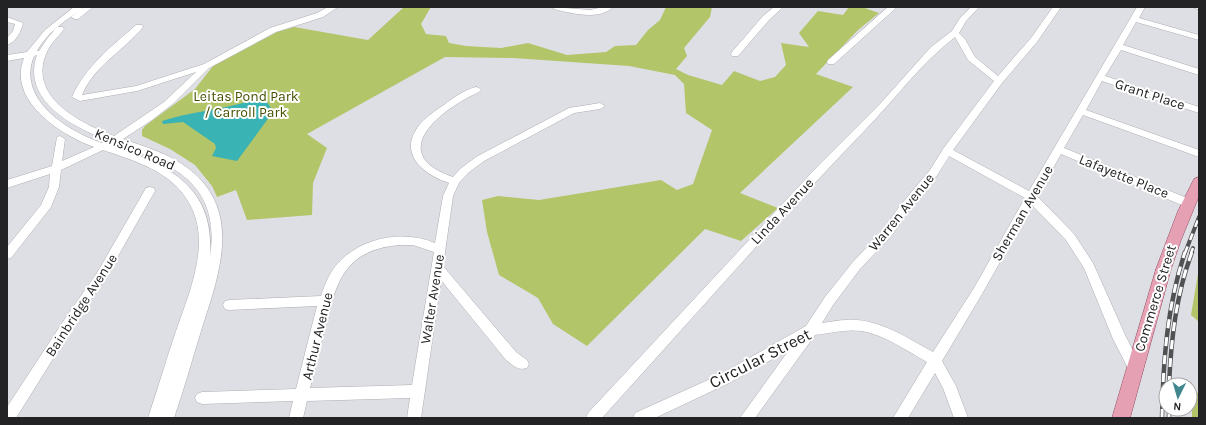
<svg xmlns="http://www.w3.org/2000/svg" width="1206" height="425" font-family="Karla,sans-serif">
	<rect width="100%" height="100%" fill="#dedfe4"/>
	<g fill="#b3c569">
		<polygon points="404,7 431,7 421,24 426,34 446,36 449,43 466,46 501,48 528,43 567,55 606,52 615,46 636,45 648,30 660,20 666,7 712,7 710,17 684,48 687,56 676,69 688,75 722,85 734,71 760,81 775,77 786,65 781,43 809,47 799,33 818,11 843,15 849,7 862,7 879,13 858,30 816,74 853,87 740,193 778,208 741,241 705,229 587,346 553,324 538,298 499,275 487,232 482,200 498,196 539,200 661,180 677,190 693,184 712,130 686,113 684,84 675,75 629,66 513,58 445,57 307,134 327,148 313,183 312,215 247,220 236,190 217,197 212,186 195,165 170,149 142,136 142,130 145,126 195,89 213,66 277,32 294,27 368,40"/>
		<polygon points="1199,268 1199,322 1191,315"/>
		<polygon points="1192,392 1199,393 1199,418 1192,418"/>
	</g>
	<path fill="#3ab3b4" d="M250,101C266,101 266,98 273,112L237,161L212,156L216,148L215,144L183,122L163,124L162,121C192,111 221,110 250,101Z"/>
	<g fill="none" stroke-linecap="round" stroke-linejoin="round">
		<g stroke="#adaeb2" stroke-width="1">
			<g id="minor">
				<path d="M74,7H83L82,9L84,7H93L78,19H75L71,17L79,11C63,22 46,34 37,51H39L47,39L57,27H63L64,29C58,37 50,44 46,54C28,98 82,124 114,136L164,102L196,72L137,91L80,101L72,97C85,67 112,46 136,25H142L143,27C124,51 94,65 82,95L136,86L204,64L270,28L317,13L328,7H338L323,17L276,32L209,68L175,102L152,120L123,139C146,147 170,154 189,169C244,212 218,277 201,331C192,360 184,389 174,418H148C157,391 165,364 174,337C190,289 220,229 176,186C157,167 129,159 103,150L61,170L59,187L51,207L11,258L7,259V247L41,205L49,187L50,174L7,188V180L52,166L57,137L60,136L65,139L62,161L94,147C60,135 7,100 24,58L7,61V55L27,52L45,30ZM37,55C21,100 73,127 107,140L102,143C67,131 16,99 34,56ZM116,144C174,164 221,184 210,257C215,186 169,165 111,146Z"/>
				<path d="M553,7L590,10L603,7H613C599,21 571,13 554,9Z"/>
				<polygon points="774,7 783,7 769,20 738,56 732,56 731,54 732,52 763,16"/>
				<polygon points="888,7 897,7 834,64 828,64 827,62 828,60"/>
				<path d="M971,7H979L966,21L959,33L965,39L975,57L998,76L1031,38L1053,7H1061L1037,42L1002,83L953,150L1029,191L1137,7H1145L1139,18L1199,35V40L1136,22L1123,45L1199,69V75L1121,50L1105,76L1199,107V113L1102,81L1086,110L1199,150V157L1083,115L1064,148L1192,200L1193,203L1192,206H1184L1061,154L1037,196L1074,234L1093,263L1126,337L1142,368L1140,372L1135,374L1130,372L1113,339L1084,268L1066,240L1032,205L982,294L942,361L956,386L968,418H954L943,388L935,373L908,418H893L927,362C907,351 885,335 862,331C846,329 830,333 815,335L755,418H740L789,350L729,383L655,418H633L635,413L719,375L806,326L825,297L852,263L884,229L899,207L930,170L943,149L994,81L968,60L955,37C921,63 896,98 867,128C776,222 690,321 602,418H586L588,413L817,167L880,104L931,47L952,31L960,18ZM949,156L1025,198L974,288L933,352C907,338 878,318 847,320C839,320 830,322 822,323L833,305L860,269L892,235L907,213L938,174Z"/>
				<polygon points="1193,7 1199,7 1199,10"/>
				<path d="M7,17L23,23C21,32 16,42 7,45V38L13,31L15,24L7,22Z"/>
				<path d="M476,87L479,88L481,90L479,92C443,108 383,153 453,177L460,169L476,157L569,108L600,103L605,106L600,109L574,113L484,161L468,173L459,183L453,196L443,266L516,352L527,360L529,364L527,368C518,371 513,365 506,360L441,280L421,418H407L410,398L307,401L303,418H289L293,401L202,404L197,402L195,398L197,394L202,392L296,389L317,306L229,310L225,309L223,305L225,301L229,300L321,296C324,287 328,276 334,268C357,238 401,229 435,243L443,196L449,183C422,174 397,153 420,124C426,117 435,111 444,105C453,98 464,90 476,87ZM399,245H413L434,252L412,385L310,388C315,368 320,348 325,328C336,281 345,250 399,245Z"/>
				<polygon points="150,187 154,188 155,191 105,279 76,322 16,418 7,418 7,407 68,314 97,273 146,188"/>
			</g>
		</g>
		<g stroke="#954b60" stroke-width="1">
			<polygon id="major" points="1199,177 1199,196 1181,240 1171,269 1130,418 1112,418 1156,269 1178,211 1194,179"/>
		</g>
		<use href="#minor" fill="#fff" fill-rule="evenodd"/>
		<use href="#major" fill="#e5a0b3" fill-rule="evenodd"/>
		<g stroke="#505153" stroke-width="4">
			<g id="rail-far1">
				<polyline points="1185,253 1199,217"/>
				<polyline points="1191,253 1193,248"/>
			</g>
		</g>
		<g stroke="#505153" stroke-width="4.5">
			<g id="rail">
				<path d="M1169,385C1171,340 1176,295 1192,252"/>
				<polyline points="1169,409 1169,418"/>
				<path d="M1162,418C1163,362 1167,306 1185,252"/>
			</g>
		</g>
		<use href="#rail-far1" stroke="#fff" stroke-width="2.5" stroke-dasharray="7" stroke-linecap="butt"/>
		<use href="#rail" stroke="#fff" stroke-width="3" stroke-dasharray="9" stroke-linecap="butt"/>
	</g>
	<g text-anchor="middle" stroke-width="4" stroke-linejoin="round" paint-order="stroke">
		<g font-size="14" fill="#232325" stroke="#fff">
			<text transform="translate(1150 94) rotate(18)" y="5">Grant Place</text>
			<text transform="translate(135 149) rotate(23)" y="5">Kensico Road</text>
			<text transform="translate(1124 176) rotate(22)" y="5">Lafayette Place</text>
			<text transform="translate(782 211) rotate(-47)" y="5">Linda Avenue</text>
			<text transform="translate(901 212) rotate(-51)" y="5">Warren Avenue</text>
			<text transform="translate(1022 213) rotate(-60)" y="5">Sherman Avenue</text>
			<text transform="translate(1155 298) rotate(-73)" y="5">Commerce Street</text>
			<text transform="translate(432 299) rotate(-81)" y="5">Walter Avenue</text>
			<text transform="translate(81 305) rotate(-57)" y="5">Bainbridge Avenue</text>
			<text transform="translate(317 336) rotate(-76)" y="5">Arthur Avenue</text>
		</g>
		<g font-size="14" fill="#475202" stroke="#fff">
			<text x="246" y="101">Leitas Pond Park<tspan x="246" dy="16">/ Carroll Park</tspan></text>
		</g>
		<g font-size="17" fill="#232325" stroke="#fff">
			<text transform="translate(760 358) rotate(-27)" y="6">Circular Street</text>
		</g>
	</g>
	<rect width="1206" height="425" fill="none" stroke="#232325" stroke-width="16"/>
	<g transform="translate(1178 397) rotate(185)"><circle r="19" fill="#ffffff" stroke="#a7a7a8"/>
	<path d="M0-3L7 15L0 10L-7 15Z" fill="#418790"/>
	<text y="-6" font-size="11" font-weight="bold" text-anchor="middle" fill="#232325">N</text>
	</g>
</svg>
